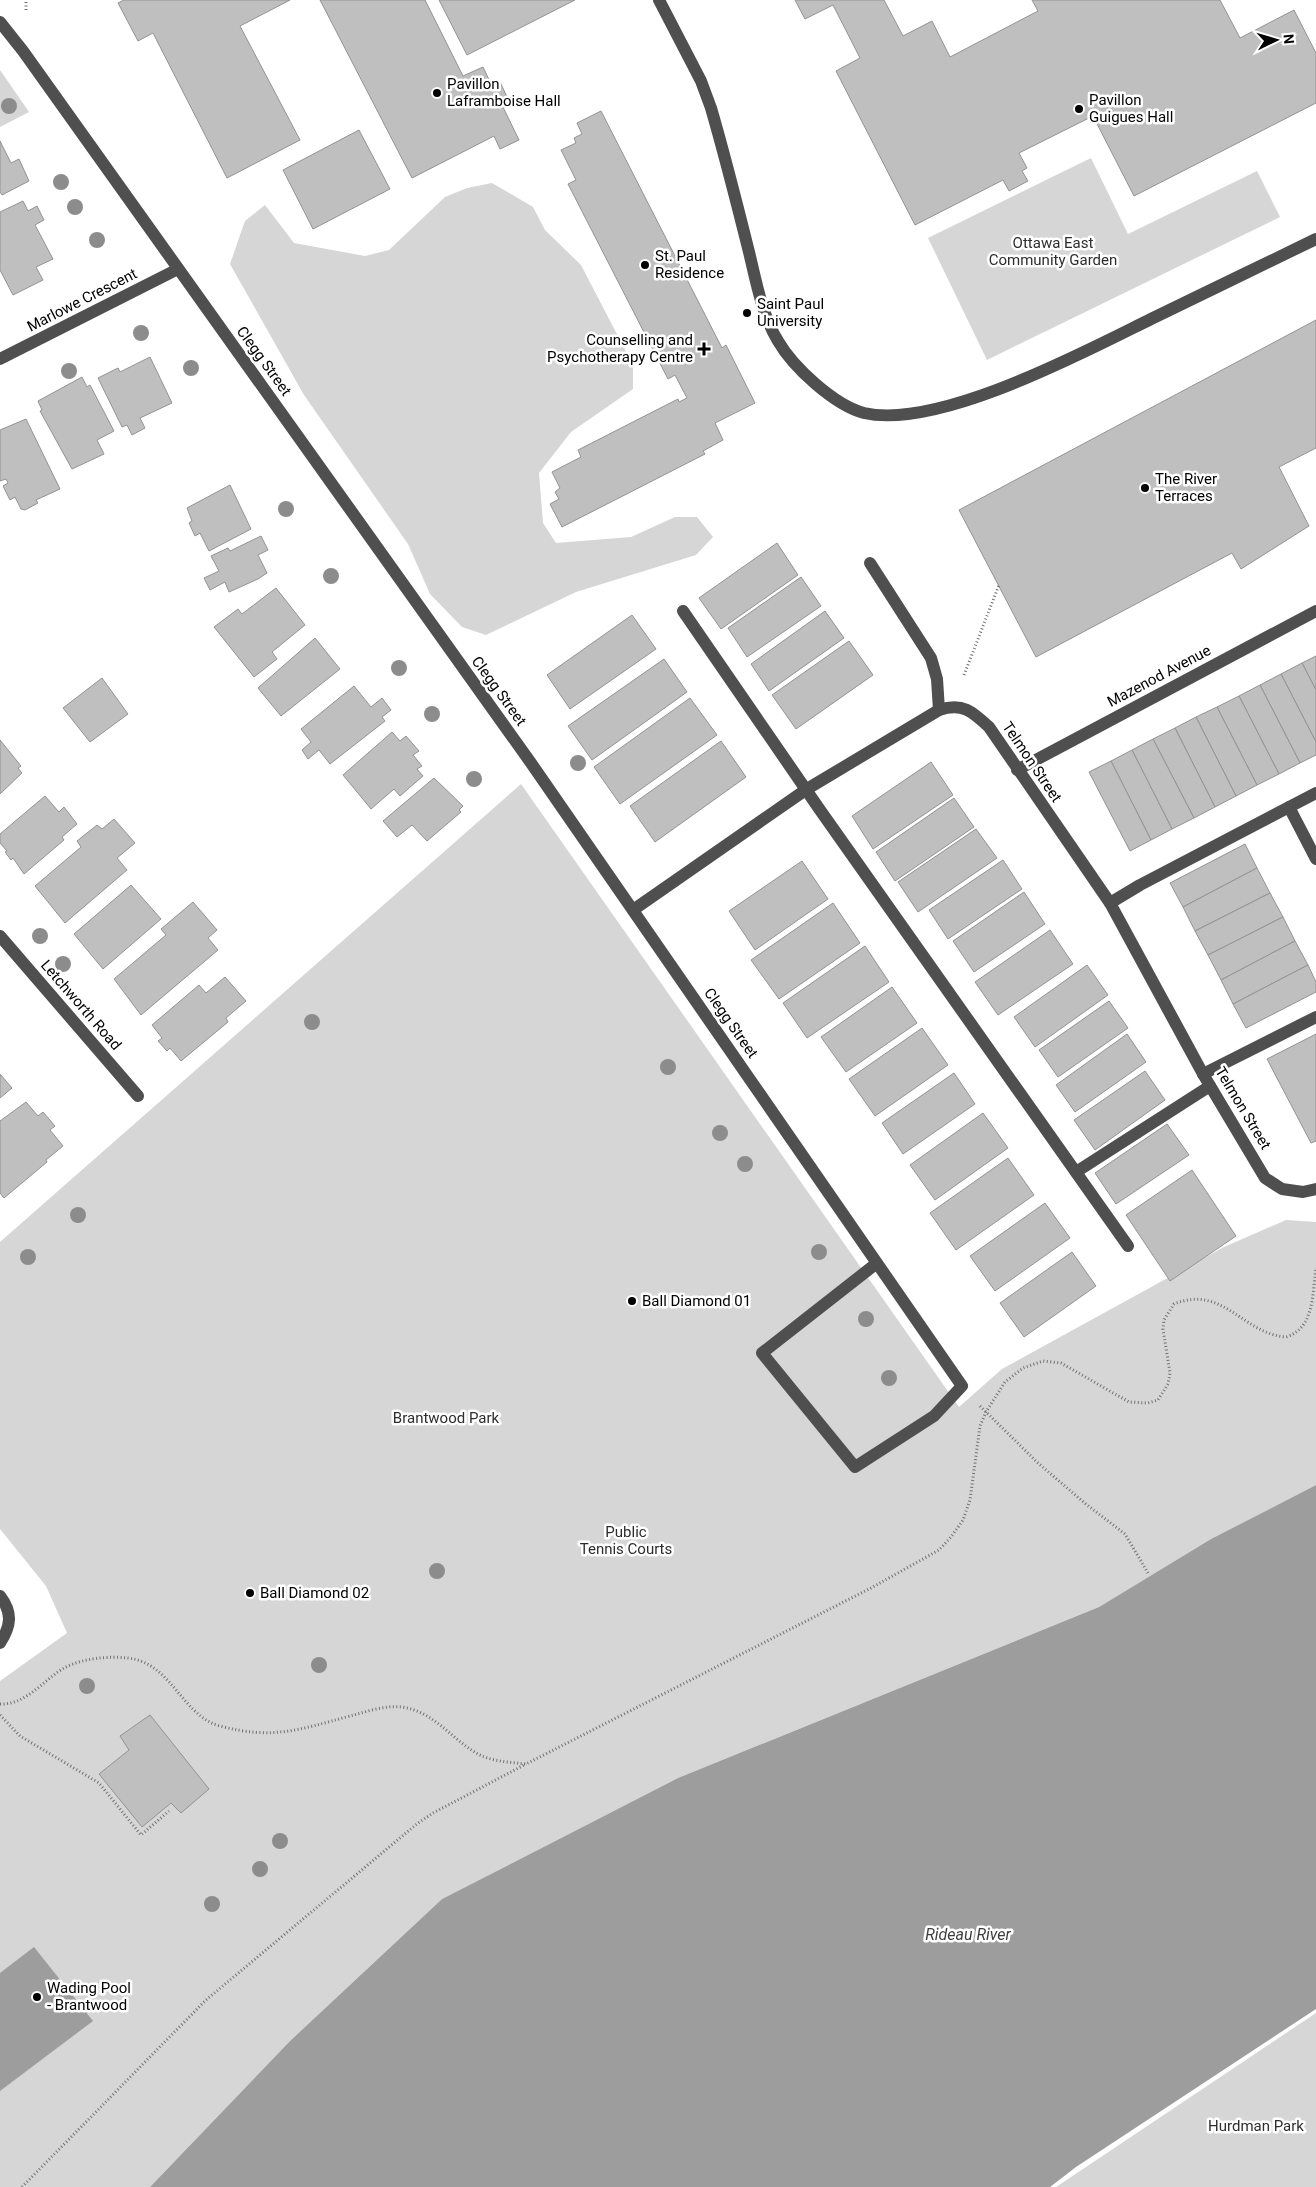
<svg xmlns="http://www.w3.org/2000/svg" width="1316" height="2187" font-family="Roboto,sans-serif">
	<rect width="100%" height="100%" fill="#fff"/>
	<g fill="#d6d6d6">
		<polygon points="0,70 29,112 0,127"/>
		<polygon points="1091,158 1128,234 1257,171 1280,217 987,360 928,238"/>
		<polygon points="492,183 533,207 545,230 581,265 633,365 633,389 571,432 539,473 543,523 556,543 631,537 675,517 697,517 713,537 696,555 576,592 486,635 462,627 430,594 408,544 304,395 230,264 245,221 265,205 294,243 365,256 389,250 445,197 467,188"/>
		<polygon points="521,784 959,1407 1002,1369 1224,1247 1286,1220 1316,1222 1316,1485 1211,1539 1099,1607 678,1778 442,1899 290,2041 150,2187 0,2187 0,1681 67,1633 46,1586 0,1529 0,1242"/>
		<polygon points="1316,2013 1316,2187 1056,2187"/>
	</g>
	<g fill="#9d9d9d">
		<polygon points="1316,1485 1316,2009 1076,2167 1050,2187 150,2187 290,2041 442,1899 678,1778 1099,1607 1211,1539"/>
		<polygon points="34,1947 93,2021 0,2091 0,1973"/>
	</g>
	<g fill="#bfbfbf" stroke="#939393">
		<polygon points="124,0 290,0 240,26 300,140 227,178 153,33 138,41 118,3"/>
		<polygon points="320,0 425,0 463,76 483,67 492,86 500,82 509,101 502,105 519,140 500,149 494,136 412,178"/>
		<polygon points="439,0 575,0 467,55"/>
		<polygon points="795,0 884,0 903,36 932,21 950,57 1038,11 1032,0 1220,0 1240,38 1294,10 1316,53 1316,103 1134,196 1093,116 1019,153 1027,168 1022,171 1028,181 1009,191 1003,180 915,225 836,71 860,58 833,5 805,19"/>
		<polygon points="601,111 722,348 726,345 755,403 715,423 723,440 703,451 705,454 562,527 550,504 559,499 555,492 560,488 552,472 581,457 578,450 678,399 679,402 687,398 675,375 668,379 568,184 576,180 561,150 576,143 574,138 582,134 577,123"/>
		<polygon points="359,130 390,189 313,229 283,170"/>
		<polygon points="0,141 11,163 19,159 29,181 2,195 0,192"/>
		<polygon points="23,201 28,211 37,206 44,220 35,225 53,259 36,267 43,280 13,295 0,270 0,212"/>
		<polygon points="1316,320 1316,448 1279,467 1309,526 1241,569 1232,553 1036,657 959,510"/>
		<polygon points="150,357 172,403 140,418 145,428 132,435 127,425 122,427 98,378 118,368 120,372"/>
		<polygon points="82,377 87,387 90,385 114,431 97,440 104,454 72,469 40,411 42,410 38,401"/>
		<polygon points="26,419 60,489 36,500 38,503 25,510 21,509 15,497 10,500 3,486 8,483 6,479 0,481 0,430"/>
		<polygon points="230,485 251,529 209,551 200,533 195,536 189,523 192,521 187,508"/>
		<polygon points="261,536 268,550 258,555 267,573 258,579 229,592 225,582 210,590 204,578 219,571 211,556 228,548 230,551"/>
		<polygon points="777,543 798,575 721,629 699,598"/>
		<polygon points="801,577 821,606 747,657 728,628"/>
		<polygon points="276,588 305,625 272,652 277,659 254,677 214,627 238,609 242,614"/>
		<polygon points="825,611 844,638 769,691 751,664"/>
		<polygon points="632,615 656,649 570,709 547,675"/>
		<polygon points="315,638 340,669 281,716 258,688"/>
		<polygon points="849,641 873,675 796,729 772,695"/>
		<polygon points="1316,656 1316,690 1302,663"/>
		<polygon points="664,659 687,692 592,760 568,726"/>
		<polygon points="1302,663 1316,690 1316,742 1281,674"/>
		<polygon points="1281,674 1316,742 1316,755 1300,763 1260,685"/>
		<polygon points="102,678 128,714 90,742 63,708"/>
		<polygon points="1260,685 1300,763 1279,774 1239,696"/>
		<polygon points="354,686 371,707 382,698 391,710 382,717 385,721 330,764 319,750 308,759 302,750 311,742 301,729"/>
		<polygon points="1239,696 1279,774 1257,785 1217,707"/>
		<polygon points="690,698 717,735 620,804 594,767"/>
		<polygon points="1217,707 1257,785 1236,796 1196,717"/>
		<polygon points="1196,717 1236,796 1215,807 1175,728"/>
		<polygon points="1175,728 1215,807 1194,818 1153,739"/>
		<polygon points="392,732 400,741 406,736 419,751 413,755 422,766 417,769 423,776 400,796 394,789 371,809 343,775"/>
		<polygon points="1153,739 1194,818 1172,829 1132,750"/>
		<polygon points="0,740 21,766 18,768 22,773 0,794"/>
		<polygon points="721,741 746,777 655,842 630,806"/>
		<polygon points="1132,750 1172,829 1151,840 1111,761"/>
		<polygon points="1111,761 1151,840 1130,851 1089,772"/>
		<polygon points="931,762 953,795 873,849 852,816"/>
		<polygon points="434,778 463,806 459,810 461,812 427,841 412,825 397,837 383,821"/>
		<polygon points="45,796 59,812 64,807 77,824 62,837 64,840 24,874 13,858 11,860 5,852 7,851 0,843 0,834"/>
		<polygon points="954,798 974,827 895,881 876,852"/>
		<polygon points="114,819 135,843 117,858 127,870 65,923 35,886 81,847 77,841 97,825 102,829"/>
		<polygon points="976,829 997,858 918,912 898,882"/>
		<polygon points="1245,844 1257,868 1183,907 1170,883"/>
		<polygon points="1003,860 1022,889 948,939 929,910"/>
		<polygon points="802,861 828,899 755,950 729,911"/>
		<polygon points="1257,868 1270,893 1195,931 1183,907"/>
		<polygon points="131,885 161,919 103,969 74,934"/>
		<polygon points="1024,892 1045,924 974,972 953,941"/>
		<polygon points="1270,893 1283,917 1208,955 1195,931"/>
		<polygon points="193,902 217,930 208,938 218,950 141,1015 114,979 166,935 161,929"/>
		<polygon points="833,903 860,943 779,999 751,960"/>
		<polygon points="1283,917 1295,941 1221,980 1208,955"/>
		<polygon points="1050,930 1073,964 998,1015 975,982"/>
		<polygon points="1295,941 1308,965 1233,1004 1221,980"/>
		<polygon points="865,946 889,982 807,1038 783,1003"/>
		<polygon points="1087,965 1108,995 1035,1047 1014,1017"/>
		<polygon points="1308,965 1316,982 1316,992 1246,1028 1233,1004"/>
		<polygon points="225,977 246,1001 226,1018 228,1022 181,1061 170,1048 167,1051 158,1041 162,1038 152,1025 199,985 206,993"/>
		<polygon points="892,987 917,1023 846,1072 821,1037"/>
		<polygon points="1109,1001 1128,1028 1058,1077 1039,1050"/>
		<polygon points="922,1028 948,1065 875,1116 849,1079"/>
		<polygon points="1127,1034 1146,1062 1075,1112 1056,1085"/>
		<polygon points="1316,1034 1316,1141 1311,1143 1267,1059"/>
		<polygon points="1145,1071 1165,1100 1095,1150 1074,1120"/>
		<polygon points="954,1073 975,1104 903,1154 882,1123"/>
		<polygon points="0,1074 12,1088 0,1098"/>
		<polygon points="26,1102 38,1116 43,1112 55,1126 50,1130 63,1146 46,1160 47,1162 4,1198 0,1193 0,1121"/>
		<polygon points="983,1113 1008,1148 935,1200 910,1165"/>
		<polygon points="1167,1124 1189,1155 1116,1204 1095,1173"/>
		<polygon points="1008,1158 1034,1195 956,1250 930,1213"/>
		<polygon points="1192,1170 1236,1236 1170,1281 1126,1215"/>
		<polygon points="1045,1203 1070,1238 995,1291 970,1256"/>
		<polygon points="1072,1252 1096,1286 1024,1337 1000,1303"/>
		<polygon points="150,1715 209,1789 181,1813 171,1803 142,1827 99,1774 129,1750 120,1736"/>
	</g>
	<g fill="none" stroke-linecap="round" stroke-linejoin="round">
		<g stroke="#717171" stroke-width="3" stroke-dasharray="1 2.5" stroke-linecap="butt">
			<polyline points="26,10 26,0"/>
			<polyline points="964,675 999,585"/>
			<polyline points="980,1406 1038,1463 1087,1505 1125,1534 1148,1573"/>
			<path d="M0,1704C28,1705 45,1677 68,1666C86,1658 109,1656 128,1658C172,1663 182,1716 220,1726C273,1740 298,1730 350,1716C366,1712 384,1705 402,1707C435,1712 451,1739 478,1754C493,1762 510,1762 526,1764L871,1588L939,1550L951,1537L963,1520L970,1500L980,1426L986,1412L1005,1382L1023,1368L1043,1361L1061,1363L1129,1402L1148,1403L1158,1400L1168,1384L1170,1373L1163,1329L1164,1320L1174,1304C1223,1284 1243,1334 1286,1337C1315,1328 1312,1294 1316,1268"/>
			<polyline points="0,1715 20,1736 99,1783 141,1835 169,1811"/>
			<polyline points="22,2187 206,2000 418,1823 433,1813 526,1764"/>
		</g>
		<g stroke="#4f4f4f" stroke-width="12">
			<path d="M659,0L701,81L711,108C725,156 737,204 749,252C756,281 762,315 778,341C793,367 834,405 864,413C938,430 1084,352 1151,319C1206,292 1261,266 1316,239"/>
			<polyline points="0,22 23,51 531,763 962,1386 934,1416 855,1467 762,1353 877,1263"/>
			<polyline points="0,359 178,269"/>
			<polyline points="870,563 931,658 937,679 939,710"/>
			<polyline points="683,611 820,810 1128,1246"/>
			<polyline points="1017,770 1316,611"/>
			<polyline points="1289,807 1316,859"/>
			<polyline points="1110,903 1140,885 1316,793"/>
			<path d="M633,910L807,789L939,710C963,702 973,712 989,727L1110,903L1203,1074L1265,1178L1282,1189L1303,1192L1316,1189"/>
			<polyline points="0,936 138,1096"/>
			<polyline points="1203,1074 1316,1017"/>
			<polyline points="1076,1172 1210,1086"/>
			<path d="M0,1596C13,1613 11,1626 0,1643"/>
		</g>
	</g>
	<g fill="#8c8c8c">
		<circle cx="9" cy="106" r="8"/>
		<circle cx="61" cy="182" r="8"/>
		<circle cx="75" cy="207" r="8"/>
		<circle cx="97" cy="240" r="8"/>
		<circle cx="141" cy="333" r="8"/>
		<circle cx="191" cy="368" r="8"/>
		<circle cx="69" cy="371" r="8"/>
		<circle cx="286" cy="509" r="8"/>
		<circle cx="331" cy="576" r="8"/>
		<circle cx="399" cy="668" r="8"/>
		<circle cx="432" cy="714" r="8"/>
		<circle cx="578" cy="763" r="8"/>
		<circle cx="474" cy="779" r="8"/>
		<circle cx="40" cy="936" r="8"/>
		<circle cx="63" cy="964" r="8"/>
		<circle cx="312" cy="1022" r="8"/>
		<circle cx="668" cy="1067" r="8"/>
		<circle cx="720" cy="1133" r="8"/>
		<circle cx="745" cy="1164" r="8"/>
		<circle cx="78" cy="1215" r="8"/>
		<circle cx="819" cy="1252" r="8"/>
		<circle cx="28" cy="1257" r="8"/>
		<circle cx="866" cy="1319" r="8"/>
		<circle cx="889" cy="1378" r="8"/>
		<circle cx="437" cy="1571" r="8"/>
		<circle cx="319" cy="1665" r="8"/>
		<circle cx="87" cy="1686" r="8"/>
		<circle cx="280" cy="1841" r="8"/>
		<circle cx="260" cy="1869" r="8"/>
		<circle cx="212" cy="1904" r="8"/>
	</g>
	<g fill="#000" stroke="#fff" stroke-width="2">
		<circle cx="437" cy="93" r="5"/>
		<circle cx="1079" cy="109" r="5"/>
		<circle cx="645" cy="265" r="5"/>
		<circle cx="747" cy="313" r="5"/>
		<path d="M701.5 341.5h5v5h5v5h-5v5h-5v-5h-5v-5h5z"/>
		<circle cx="1145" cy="488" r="5"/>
		<circle cx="632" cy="1301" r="5"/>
		<circle cx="250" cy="1593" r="5"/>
		<circle cx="37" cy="1997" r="5"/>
	</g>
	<g text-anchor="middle" stroke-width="5" stroke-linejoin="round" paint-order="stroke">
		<g font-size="15" fill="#000" stroke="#fff" text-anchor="start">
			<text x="447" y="89">Pavillon<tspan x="447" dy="17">Laframboise Hall</tspan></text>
			<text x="1089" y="105">Pavillon<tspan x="1089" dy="17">Guigues Hall</tspan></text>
			<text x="655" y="261">St. Paul<tspan x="655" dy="17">Residence</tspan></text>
			<text x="757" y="309">Saint Paul<tspan x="757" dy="17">University</tspan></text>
			<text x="693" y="345" text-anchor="end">Counselling and<tspan x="693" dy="17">Psychotherapy Centre</tspan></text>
			<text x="1155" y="484">The River<tspan x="1155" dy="17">Terraces</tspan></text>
			<text x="642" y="1306">Ball Diamond 01</text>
			<text x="260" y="1598">Ball Diamond 02</text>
			<text x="47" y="1993">Wading Pool<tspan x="47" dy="17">- Brantwood</tspan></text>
		</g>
		<g font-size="15" fill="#2d2d2d" stroke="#fff">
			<text x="1053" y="248">Ottawa East<tspan x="1053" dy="17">Community Garden</tspan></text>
			<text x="446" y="1423">Brantwood Park</text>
			<text x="626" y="1537">Public<tspan x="626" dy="17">Tennis Courts</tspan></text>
			<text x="1256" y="2131">Hurdman Park</text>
		</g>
		<g font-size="15" fill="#000" stroke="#fff">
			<text transform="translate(82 300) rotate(-27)" y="5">Marlowe Crescent</text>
			<text transform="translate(264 361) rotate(54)" y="5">Clegg Street</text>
			<text transform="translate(1159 676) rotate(-28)" y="5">Mazenod Avenue</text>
			<text transform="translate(499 691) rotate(54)" y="5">Clegg Street</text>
			<text transform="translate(1032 762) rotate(56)" y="5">Telmon Street</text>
			<text transform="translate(81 1005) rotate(49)" y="5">Letchworth Road</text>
			<text transform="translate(731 1023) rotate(55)" y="5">Clegg Street</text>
			<text transform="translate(1243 1108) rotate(59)" y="5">Telmon Street</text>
		</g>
		<g font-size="16" font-style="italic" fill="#3e3e3e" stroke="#fff">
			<text x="968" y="1940">Rideau River</text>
		</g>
	</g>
	<g transform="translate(1276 40) rotate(85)" stroke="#ffffff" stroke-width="4" paint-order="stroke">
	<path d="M0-4L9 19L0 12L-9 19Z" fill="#000000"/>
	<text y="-8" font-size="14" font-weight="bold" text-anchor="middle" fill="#000000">N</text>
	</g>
</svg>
